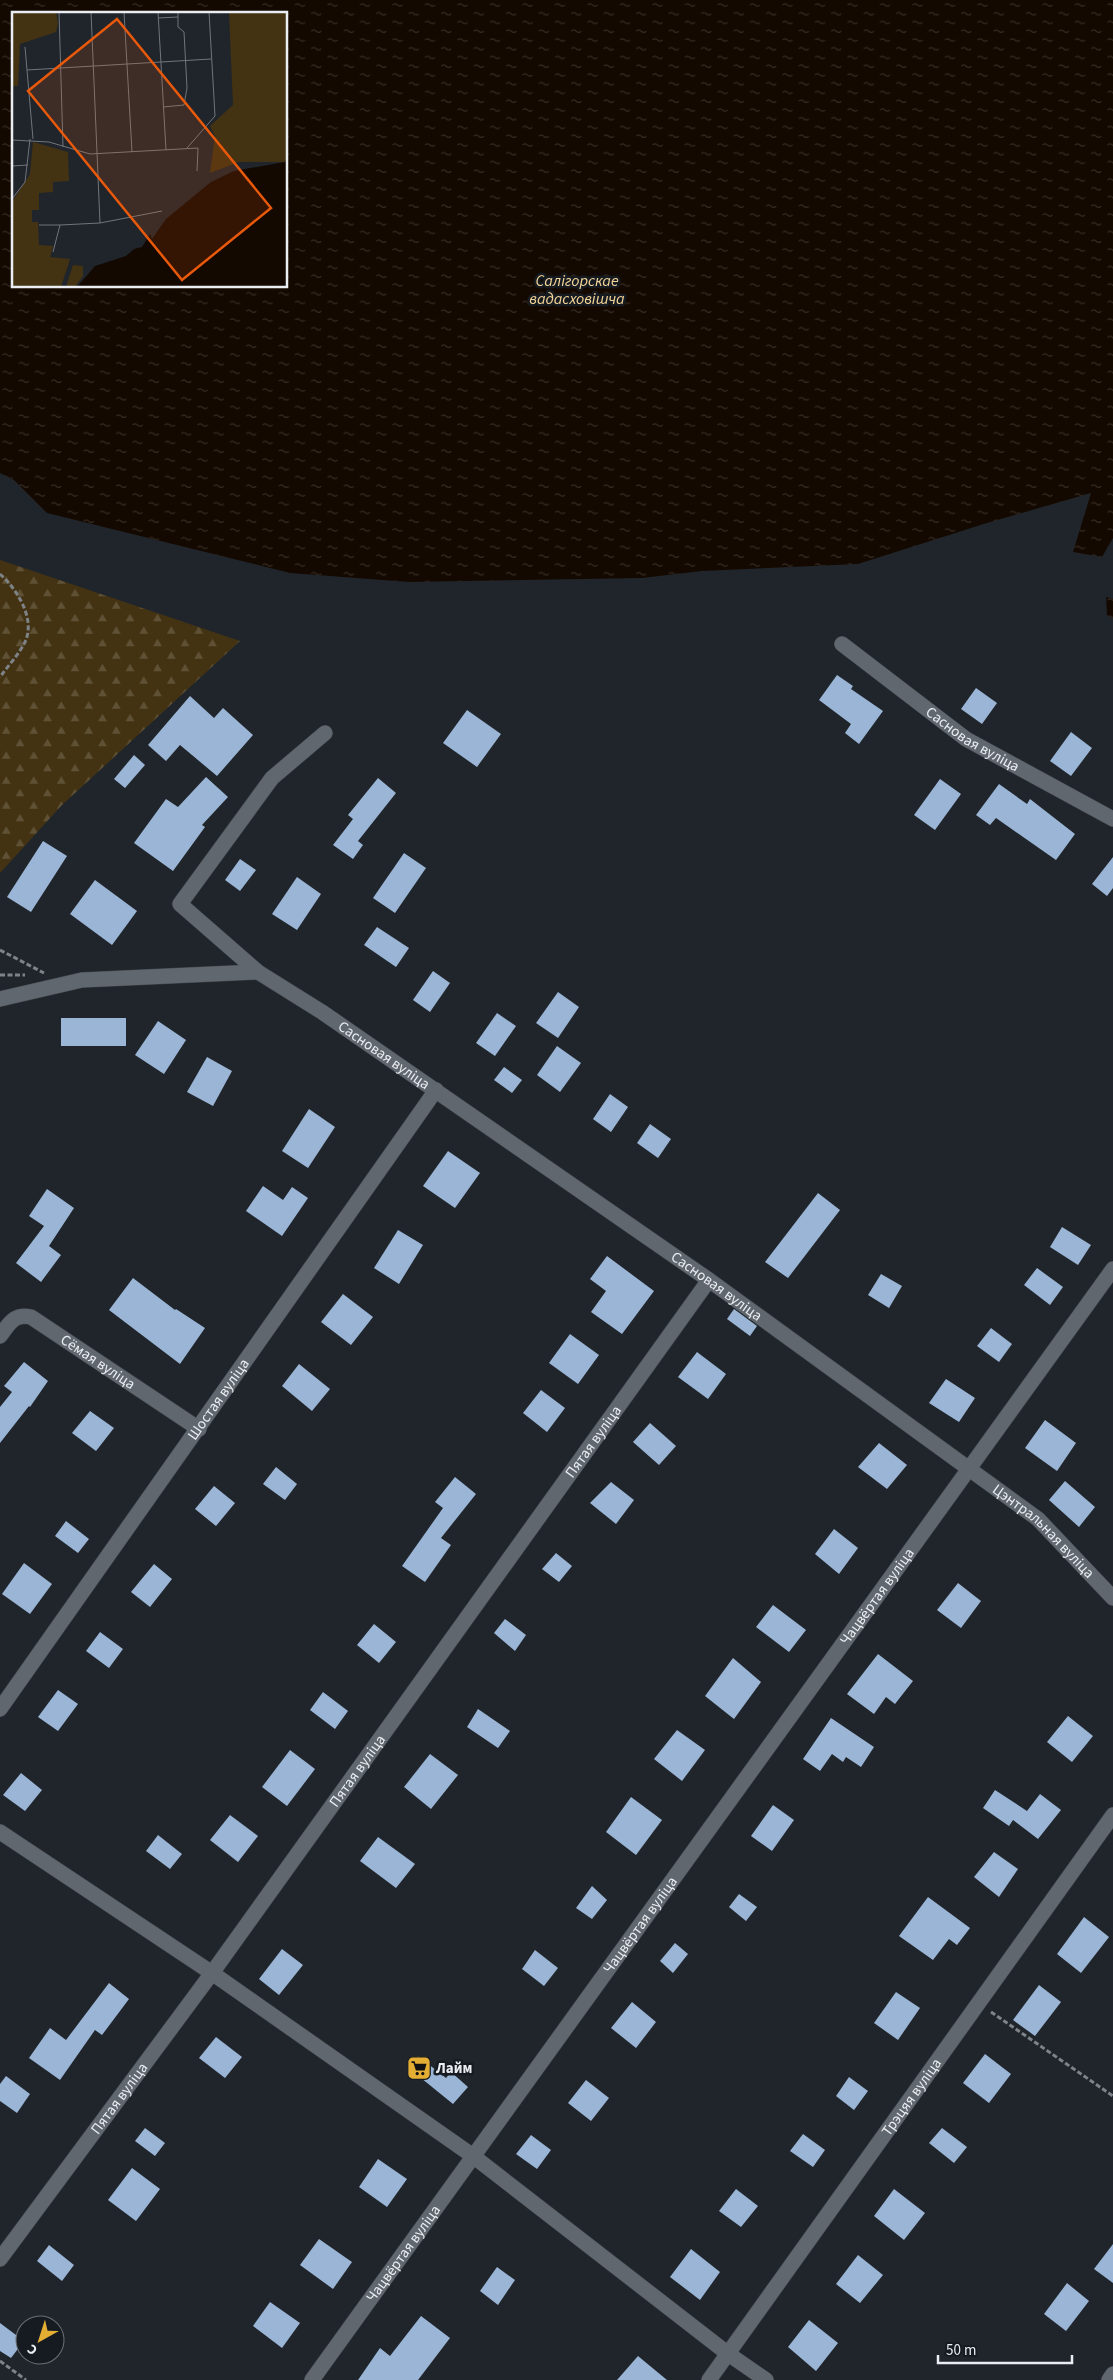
<svg xmlns="http://www.w3.org/2000/svg" width="1113" height="2380" font-family="'Source Sans 3',sans-serif">
	<defs>
		<pattern id="forest-firs" width="22" height="20" patternUnits="userSpaceOnUse" patternTransform="scale(1.25)"><rect width="22" height="20" fill="#443312"/><path d="M5 1l3.5 6h-7zM16 11l3.5 6h-7z" fill="#5f5135"/></pattern>
		<pattern id="water-ripples" width="26" height="14" patternUnits="userSpaceOnUse" patternTransform="scale(1.25)"><rect width="26" height="14" fill="#140900"/><path d="M2 4q2-2 4 0t4 0M15 11q2-2 4 0t4 0" fill="none" stroke="#362d26"/></pattern>
	</defs>
	<rect width="100%" height="100%" fill="#20252b"/>
	<polygon fill="url(#forest-firs)" points="0,560 240,641 62,805 0,873"/>
	<g fill="url(#water-ripples)" fill-rule="evenodd">
		<path d="M0,0H1113V538L1102,557L1073,552L1091,493L987,523L858,564L702,571L642,578L409,582L290,573L47,513L14,480L0,473ZM14,14H286V286H14Z"/>
		<polygon points="1106,597 1113,599 1113,618 1107,615"/>
	</g>
	<g fill="#9ab5d5">
		<polygon points="837,675 853,686 851,689 883,711 859,744 845,733 851,724 819,700"/>
		<polygon points="976,688 997,703 982,724 961,709"/>
		<polygon points="190,696 214,718 223,708 253,735 217,776 180,745 166,761 148,745"/>
		<polygon points="467,710 501,734 477,767 443,743"/>
		<polygon points="1071,732 1092,748 1071,776 1050,761"/>
		<polygon points="134,755 145,765 125,788 114,779"/>
		<polygon points="206,777 228,797 202,825 205,827 173,871 134,843 166,799 178,807"/>
		<polygon points="378,778 396,793 358,841 363,845 353,859 333,845 353,819 348,815"/>
		<polygon points="940,779 961,794 935,830 914,815"/>
		<polygon points="999,784 1027,804 1030,799 1075,834 1056,860 996,818 990,825 976,815"/>
		<polygon points="43,841 67,856 31,912 7,897"/>
		<polygon points="404,853 426,868 395,913 373,898"/>
		<polygon points="1113,857 1113,888 1107,896 1092,884"/>
		<polygon points="240,859 256,870 240,891 225,880"/>
		<polygon points="297,877 321,894 297,930 272,914"/>
		<polygon points="95,880 137,911 112,945 70,914"/>
		<polygon points="377,927 409,948 396,967 364,945"/>
		<polygon points="433,971 450,983 430,1012 413,1000"/>
		<polygon points="558,992 579,1007 558,1038 536,1023"/>
		<polygon points="497,1013 516,1026 495,1056 476,1043"/>
		<rect x="61" y="1018" width="65" height="28"/>
		<polygon points="158,1021 186,1040 164,1074 135,1055"/>
		<polygon points="557,1046 581,1063 560,1092 537,1075"/>
		<polygon points="207,1057 232,1071 213,1106 187,1092"/>
		<polygon points="504,1067 522,1080 512,1093 494,1080"/>
		<polygon points="610,1094 628,1107 611,1132 593,1119"/>
		<polygon points="309,1109 335,1127 308,1168 282,1151"/>
		<polygon points="650,1124 671,1139 658,1158 637,1143"/>
		<polygon points="448,1151 480,1173 455,1208 423,1186"/>
		<polygon points="263,1186 283,1200 292,1187 308,1198 282,1236 246,1211"/>
		<polygon points="47,1189 74,1208 49,1246 61,1255 41,1282 16,1263 44,1226 29,1216"/>
		<polygon points="818,1193 840,1210 788,1278 765,1262"/>
		<polygon points="1062,1227 1091,1245 1078,1265 1050,1247"/>
		<polygon points="398,1230 423,1245 399,1284 374,1268"/>
		<polygon points="607,1256 654,1291 622,1334 591,1312 606,1291 590,1279"/>
		<polygon points="1037,1268 1063,1287 1050,1305 1024,1285"/>
		<polygon points="881,1274 902,1286 889,1308 868,1295"/>
		<polygon points="133,1278 175,1310 176,1309 205,1328 180,1364 109,1310"/>
		<polygon points="343,1294 373,1317 351,1345 321,1322"/>
		<polygon points="734,1309 757,1326 750,1336 727,1319"/>
		<polygon points="991,1328 1012,1344 999,1362 977,1346"/>
		<polygon points="570,1334 599,1355 578,1384 549,1363"/>
		<polygon points="697,1352 726,1374 708,1399 678,1377"/>
		<polygon points="24,1362 48,1381 30,1407 29,1406 0,1443 0,1407 12,1392 4,1386"/>
		<polygon points="299,1364 330,1389 312,1411 282,1386"/>
		<polygon points="946,1379 975,1398 959,1422 929,1403"/>
		<polygon points="541,1390 565,1408 547,1432 523,1413"/>
		<polygon points="90,1411 114,1428 96,1451 72,1433"/>
		<polygon points="1045,1420 1076,1443 1057,1471 1025,1448"/>
		<polygon points="650,1423 676,1446 659,1465 633,1442"/>
		<polygon points="879,1443 907,1465 887,1489 858,1467"/>
		<polygon points="276,1467 297,1484 285,1500 263,1484"/>
		<polygon points="455,1477 476,1494 441,1538 451,1545 425,1582 402,1566 443,1508 435,1502"/>
		<polygon points="1065,1481 1095,1507 1079,1527 1049,1500"/>
		<polygon points="611,1482 634,1500 616,1524 590,1503"/>
		<polygon points="214,1486 235,1503 216,1526 195,1509"/>
		<polygon points="66,1521 89,1539 78,1553 55,1536"/>
		<polygon points="834,1529 858,1548 839,1574 815,1554"/>
		<polygon points="556,1553 572,1566 559,1582 542,1569"/>
		<polygon points="24,1563 52,1584 30,1614 2,1594"/>
		<polygon points="154,1564 172,1579 150,1607 131,1592"/>
		<polygon points="958,1583 981,1601 961,1628 937,1610"/>
		<polygon points="773,1605 806,1630 789,1652 756,1627"/>
		<polygon points="505,1619 526,1635 515,1651 494,1633"/>
		<polygon points="374,1624 396,1642 379,1663 357,1645"/>
		<polygon points="100,1632 123,1649 109,1668 86,1651"/>
		<polygon points="878,1654 913,1681 895,1704 886,1697 874,1714 847,1694"/>
		<polygon points="733,1658 761,1682 734,1719 705,1696"/>
		<polygon points="58,1690 78,1704 58,1731 38,1717"/>
		<polygon points="323,1692 348,1711 335,1729 310,1710"/>
		<polygon points="478,1709 510,1731 498,1748 467,1727"/>
		<polygon points="1068,1716 1093,1736 1072,1762 1047,1742"/>
		<polygon points="831,1718 874,1747 861,1767 846,1757 843,1762 832,1754 820,1771 803,1759"/>
		<polygon points="677,1730 705,1750 682,1781 654,1759"/>
		<polygon points="290,1750 315,1769 287,1806 262,1787"/>
		<polygon points="430,1754 458,1775 431,1809 404,1787"/>
		<polygon points="21,1773 42,1790 25,1811 3,1795"/>
		<polygon points="995,1790 1027,1811 1040,1794 1061,1810 1038,1839 1013,1820 1009,1826 983,1808"/>
		<polygon points="631,1797 662,1820 636,1855 606,1832"/>
		<polygon points="773,1805 794,1820 772,1851 751,1836"/>
		<polygon points="230,1815 258,1836 238,1862 210,1840"/>
		<polygon points="158,1835 182,1854 170,1869 146,1851"/>
		<polygon points="378,1837 415,1864 396,1888 360,1861"/>
		<polygon points="994,1852 1018,1869 999,1897 974,1877"/>
		<polygon points="592,1886 607,1900 592,1919 576,1908"/>
		<polygon points="739,1894 757,1907 746,1921 729,1907"/>
		<polygon points="928,1897 970,1928 957,1945 949,1939 933,1960 899,1936"/>
		<polygon points="1084,1917 1109,1937 1081,1973 1057,1954"/>
		<polygon points="675,1943 688,1954 673,1973 660,1961"/>
		<polygon points="282,1949 303,1965 279,1995 259,1979"/>
		<polygon points="535,1950 558,1968 544,1986 522,1969"/>
		<polygon points="109,1983 129,1999 102,2035 95,2030 60,2080 29,2058 50,2028 66,2040"/>
		<polygon points="1039,1985 1061,2002 1035,2036 1013,2020"/>
		<polygon points="896,1992 920,2008 898,2040 874,2023"/>
		<polygon points="632,2002 656,2022 636,2048 611,2028"/>
		<polygon points="216,2037 242,2057 225,2078 199,2058"/>
		<polygon points="985,2054 1011,2074 989,2103 963,2083"/>
		<polygon points="418,2056 446,2078 451,2072 468,2087 453,2104 421,2078 419,2080 407,2070"/>
		<polygon points="6,2076 30,2094 17,2113 0,2101 0,2084"/>
		<polygon points="849,2077 868,2091 854,2110 836,2096"/>
		<polygon points="586,2080 609,2098 591,2121 568,2103"/>
		<polygon points="145,2128 165,2143 155,2156 135,2141"/>
		<polygon points="942,2128 967,2147 954,2163 929,2143"/>
		<polygon points="803,2134 825,2150 813,2167 790,2151"/>
		<polygon points="531,2135 551,2150 537,2169 516,2154"/>
		<polygon points="378,2159 407,2179 387,2207 359,2187"/>
		<polygon points="132,2168 160,2189 136,2221 108,2200"/>
		<polygon points="736,2189 758,2206 741,2227 719,2211"/>
		<polygon points="894,2189 925,2213 904,2240 874,2216"/>
		<polygon points="319,2239 352,2262 333,2289 300,2265"/>
		<polygon points="1113,2244 1113,2283 1094,2269"/>
		<polygon points="49,2245 74,2265 62,2281 37,2261"/>
		<polygon points="691,2249 720,2272 700,2300 670,2277"/>
		<polygon points="858,2255 883,2275 860,2303 836,2284"/>
		<polygon points="497,2267 515,2280 498,2305 480,2291"/>
		<polygon points="1067,2283 1089,2301 1066,2331 1044,2314"/>
		<polygon points="270,2302 300,2323 282,2348 253,2326"/>
		<polygon points="421,2316 450,2338 418,2380 358,2380 380,2348 390,2356"/>
		<polygon points="809,2320 838,2343 816,2371 788,2347"/>
		<polygon points="0,2323 24,2341 11,2358 0,2351"/>
		<polygon points="638,2356 667,2380 617,2380"/>
	</g>
	<g fill="none" stroke-linecap="round" stroke-linejoin="round">
		<g stroke="#3f4449" stroke-width="16">
			<g id="minor">
				<path id="s1" d="M842,644L966,739L1113,819"/>
				<path id="s2" d="M325,733L272,778L180,904L258,972L322,1012L709,1280L1038,1519L1113,1598"/>
				<polyline points="0,999 82,980 258,972"/>
				<path id="s3" d="M0,1336C9,1324 14,1313 31,1317L199,1429"/>
				<path id="s4" d="M0,1709L436,1090"/>
				<polyline points="0,1832 212,1973 473,2156 727,2353 766,2380"/>
				<path id="s5" d="M0,2259L212,1973L709,1280"/>
				<path id="s6" d="M312,2380L1113,1269"/>
				<path id="s7" d="M709,2380L1113,1815"/>
				<polyline points="1109,2380 1113,2374"/>
			</g>
		</g>
		<g stroke="#7e8388" stroke-width="3" stroke-dasharray="5 2.5" stroke-linecap="butt">
			<path d="M0,574C17,589 36,619 25,642C19,654 8,666 0,677"/>
			<polyline points="0,950 44,973"/>
			<polyline points="0,975 25,975"/>
			<polyline points="991,2012 1113,2096"/>
			<polyline points="0,2361 26,2380"/>
		</g>
		<use href="#minor" stroke="#61676e" stroke-width="15"/>
	</g>
	<defs>
		<g id="supermarket-square" transform="scale(1.25)"><rect x="-9" y="-9" width="18" height="18" rx="4" fill="#e4ae35" stroke="#161b21"/><path d="M-6-5.5h2.5l.6 2H6L4.5 2H-2.5L-4.4-4H-6ZM-1.5 3.2a1.3 1.3 0 1 0 .1 0ZM3 3.2a1.3 1.3 0 1 0 .1 0Z" fill="#111"/></g>
	</defs>
	<g fill-rule="evenodd">
		<use href="#supermarket-square" x="419" y="2068"/>
	</g>
	<g text-anchor="middle" stroke-width="5" stroke-linejoin="round" paint-order="stroke">
		<g font-size="15" fill="#eaeef2" stroke="#161b21">
			<text dy="5" stroke="none"><textPath href="#s1" startOffset="162">Сасновая вуліца</textPath></text>
			<text dy="5" stroke="none"><textPath href="#s2" startOffset="480">Сасновая вуліца</textPath></text>
			<text dy="5" stroke="none"><textPath href="#s2" startOffset="885">Сасновая вуліца</textPath></text>
			<text dy="5" stroke="none"><textPath href="#s3" startOffset="120">Сёмая вуліца</textPath></text>
			<text dy="5" stroke="none"><textPath href="#s4" startOffset="379">Шостая вуліца</textPath></text>
			<text dy="5" stroke="none"><textPath href="#s5" startOffset="1010">Пятая вуліца</textPath></text>
			<text dy="5" stroke="none"><textPath href="#s2" startOffset="1294">Цэнтральная вуліца</textPath></text>
			<text dy="5" stroke="none"><textPath href="#s6" startOffset="966">Чацвёртая вуліца</textPath></text>
			<text dy="5" stroke="none"><textPath href="#s5" startOffset="605">Пятая вуліца</textPath></text>
			<text dy="5" stroke="none"><textPath href="#s6" startOffset="561">Чацвёртая вуліца</textPath></text>
			<text dy="5" stroke="none"><textPath href="#s7" startOffset="348">Трэцяя вуліца</textPath></text>
			<text dy="5" stroke="none"><textPath href="#s5" startOffset="200">Пятая вуліца</textPath></text>
			<text dy="5" stroke="none"><textPath href="#s6" startOffset="156">Чацвёртая вуліца</textPath></text>
		</g>
		<g font-size="15" font-weight="bold" fill="#eaeef2" stroke="#161b21" text-anchor="start">
			<text x="436" y="2073">Лайм</text>
		</g>
		<g font-size="16" font-style="italic" fill="#f3d397" stroke="#161b21">
			<text x="577" y="286">Салігорскае<tspan x="577" dy="18">вадасховішча</tspan></text>
		</g>
	</g>
	<g transform="translate(12 12)">
		<rect width="275" height="275" fill="#20252b"/>
		<path d="M0,0H44L46,11L44,20L8,32L6,74H0ZM217,0H275V146L273,150H227L198,161L203,124L198,114L221,93ZM21,130L56,140L57,169L41,170V180L27,181V198H20V210H26L27,233L41,234L38,245L58,247L49,275H0V190L18,162ZM61,253L71,254V264L63,275H54Z" fill="#443312"/>
		<path d="M275,146V275H65L83,254L114,244L122,237L130,235L138,222L140,227L154,207L199,170L222,159L273,150Z" fill="#140900"/>
		<path fill="none" stroke="#71757b" stroke-width="1" d="M47,0L51,135M79,0L88,211M112,0L120,140M146,0L154,138M146,6L166,5M13,35L15,58L199,47M15,58L21,127M151,95L172,93L175,76L172,20L166,15V0M0,128L37,130L78,142L186,136L185,159M175,136L203,104L197,0M0,154L16,153M0,187L13,170L18,127M27,213H48M41,240L48,213L88,211L150,199"/>
		<path fill="#e8590c" fill-opacity="0.15" stroke="#e8590c" stroke-width="2.5" d="M105,7L259,196L170,268L16,79Z"/>
		<rect width="275" height="275" fill="none" stroke="#eaeef2" stroke-width="2.5"/>
	</g>
	<g transform="translate(40 2340) rotate(219)"><circle r="24" fill="#161b21" stroke="#6b6f75"/>
	<path d="M0-4L9 19L0 12L-9 19Z" fill="#e4ae35"/>
	<text y="-8" font-size="14" font-weight="bold" text-anchor="middle" fill="#eaeef2">С</text>
	</g>
	<path d="M938 2355v8h134v-8" fill="none" stroke="#eaeef2" stroke-width="2.5"/>
	<text x="946" y="2355" font-size="15" fill="#eaeef2" stroke="#161b21" stroke-width="4" paint-order="stroke">50 m</text>
</svg>
